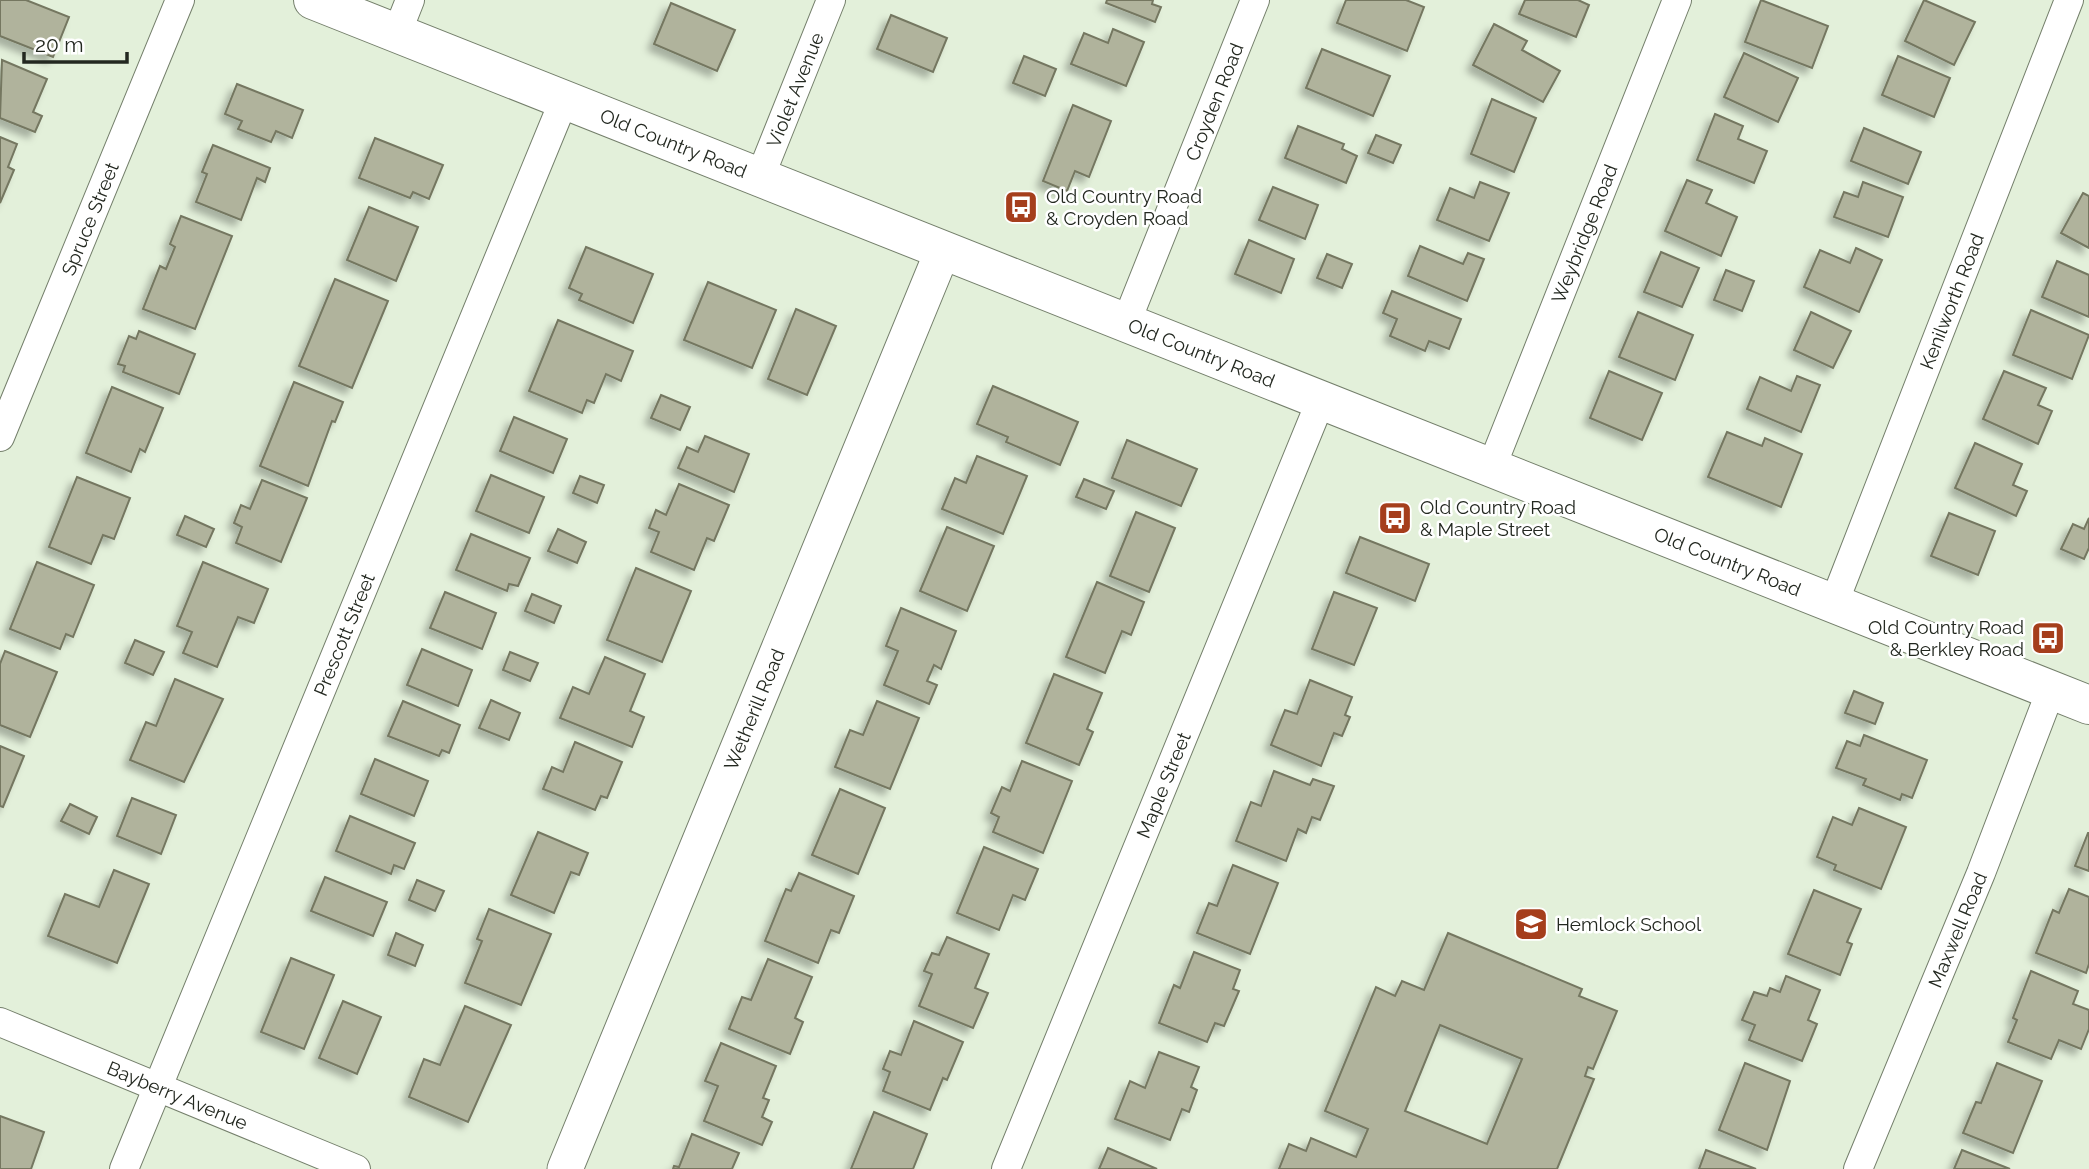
<svg xmlns="http://www.w3.org/2000/svg" width="2089" height="1169" font-family="Raleway,sans-serif">
	<defs>
		<filter id="shadow"><feDropShadow dx="-6" dy="6" stdDeviation="3.5" flood-color="#0004"/></filter>
	</defs>
	<rect width="100%" height="100%" fill="#e3f0da"/>
	<g fill="#b0b39c" stroke="#747761" stroke-width="2" fill-rule="evenodd" filter="url(#shadow)">
		<polygon points="0,0 26,0 69,17 53,57 0,36"/>
		<polygon points="1107,0 1153,0 1152,4 1161,7 1155,22 1106,3"/>
		<polygon points="1346,0 1406,0 1424,7 1407,51 1337,23"/>
		<polygon points="1525,0 1578,0 1589,5 1576,37 1519,14"/>
		<polygon points="1761,0 1828,26 1812,68 1745,42"/>
		<polygon points="1924,0 1975,22 1954,65 1905,41"/>
		<polygon points="671,3 735,30 717,71 654,44"/>
		<polygon points="891,15 947,38 933,72 877,49"/>
		<polygon points="1494,24 1527,41 1522,50 1560,71 1543,102 1473,65"/>
		<polygon points="1113,29 1144,42 1126,86 1071,64 1084,33 1108,43"/>
		<polygon points="1322,49 1390,76 1373,116 1306,88"/>
		<polygon points="1744,53 1798,78 1778,122 1724,97"/>
		<polygon points="1024,56 1056,69 1045,96 1013,83"/>
		<polygon points="1898,56 1950,78 1934,117 1882,95"/>
		<polygon points="2,60 47,79 33,112 42,116 35,132 0,118"/>
		<polygon points="237,84 303,110 292,138 276,131 271,142 238,129 242,121 225,114"/>
		<polygon points="1492,99 1536,118 1514,172 1471,154"/>
		<polygon points="1073,105 1111,121 1089,177 1075,171 1067,191 1043,181"/>
		<polygon points="1715,114 1743,126 1738,139 1767,151 1754,183 1697,160"/>
		<polygon points="1298,126 1344,144 1342,149 1357,156 1346,183 1285,158"/>
		<polygon points="1864,128 1921,152 1908,184 1851,161"/>
		<polygon points="1376,135 1401,145 1393,163 1368,153"/>
		<polygon points="0,137 17,144 8,167 14,170 0,203"/>
		<polygon points="375,138 443,165 429,199 413,192 410,198 359,178"/>
		<polygon points="213,145 270,168 265,182 257,178 241,220 196,202 207,174 202,172"/>
		<polygon points="1687,180 1712,190 1706,203 1737,217 1721,256 1665,231"/>
		<polygon points="1480,182 1509,193 1489,241 1437,220 1450,188 1474,198"/>
		<polygon points="1863,182 1903,197 1888,237 1834,217 1844,192 1858,197"/>
		<polygon points="1273,187 1318,205 1305,239 1259,220"/>
		<polygon points="2083,193 2089,196 2089,248 2061,233"/>
		<polygon points="369,207 418,227 396,281 347,260"/>
		<polygon points="181,216 232,236 195,329 143,309 160,266 166,269 175,247 170,244"/>
		<polygon points="1249,240 1294,259 1281,293 1235,274"/>
		<polygon points="1420,246 1463,264 1468,253 1484,259 1467,301 1408,276"/>
		<polygon points="586,247 653,274 633,323 579,300 582,294 569,288"/>
		<polygon points="1856,248 1882,260 1859,312 1804,287 1820,250 1850,263"/>
		<polygon points="1661,252 1699,268 1682,307 1644,292"/>
		<polygon points="1327,254 1352,264 1342,288 1317,278"/>
		<polygon points="2057,261 2089,275 2089,317 2042,297"/>
		<polygon points="1726,270 1754,281 1742,311 1714,300"/>
		<polygon points="335,279 388,301 352,388 299,366"/>
		<polygon points="708,282 776,310 752,368 684,340"/>
		<polygon points="1392,291 1461,319 1449,349 1429,341 1425,351 1390,336 1397,319 1383,313"/>
		<polygon points="796,309 836,326 807,395 768,379"/>
		<polygon points="2031,310 2089,335 2072,379 2013,355"/>
		<polygon points="1638,312 1693,335 1675,380 1619,357"/>
		<polygon points="1811,312 1851,331 1833,368 1794,350"/>
		<polygon points="558,320 633,351 621,381 606,374 594,403 587,400 582,413 529,391"/>
		<polygon points="139,331 195,354 179,394 123,372 125,366 118,364 129,336 136,339"/>
		<polygon points="1609,371 1662,393 1642,440 1590,418"/>
		<polygon points="2004,371 2046,388 2038,405 2052,411 2038,444 1983,419"/>
		<polygon points="1797,376 1820,385 1801,432 1747,409 1760,377 1791,391"/>
		<polygon points="294,382 343,402 335,422 332,421 308,486 260,466"/>
		<polygon points="993,386 1078,422 1060,465 1006,442 1008,437 977,424"/>
		<polygon points="112,387 163,408 145,452 140,449 131,472 86,453"/>
		<polygon points="661,395 690,407 680,430 651,418"/>
		<polygon points="514,417 567,439 553,473 500,451"/>
		<polygon points="1727,432 1762,446 1765,438 1802,454 1781,507 1708,477"/>
		<polygon points="705,436 749,454 734,492 678,468 687,447 698,452"/>
		<polygon points="1127,440 1197,469 1181,506 1112,478"/>
		<polygon points="1975,443 2022,464 2013,485 2027,491 2016,516 1955,488"/>
		<polygon points="977,456 1027,476 1003,534 942,509 955,478 966,483"/>
		<polygon points="491,475 544,497 529,533 476,511"/>
		<polygon points="580,476 604,485 597,503 573,493"/>
		<polygon points="77,477 130,498 114,539 103,535 91,564 49,547"/>
		<polygon points="1084,479 1114,491 1106,509 1076,497"/>
		<polygon points="262,480 307,498 281,562 236,543 242,527 234,523 241,505 250,509"/>
		<polygon points="679,484 729,505 714,541 707,538 694,570 651,552 659,532 649,528 656,510 666,515"/>
		<polygon points="1136,512 1175,528 1149,592 1110,576"/>
		<polygon points="1949,513 1995,531 1978,575 1931,556"/>
		<polygon points="185,516 214,529 206,547 177,535"/>
		<polygon points="2089,518 2089,548 2084,559 2061,549 2073,524 2084,529"/>
		<polygon points="947,527 994,546 967,611 920,591"/>
		<polygon points="558,529 586,542 577,563 548,551"/>
		<polygon points="471,534 530,558 518,586 509,584 507,591 456,570"/>
		<polygon points="1360,537 1429,564 1415,601 1346,573"/>
		<polygon points="37,562 94,585 73,637 66,634 60,649 10,629"/>
		<polygon points="203,562 268,589 254,623 238,617 217,667 183,653 192,632 177,626"/>
		<polygon points="636,568 691,591 662,662 607,640"/>
		<polygon points="1097,582 1144,602 1131,635 1122,631 1105,673 1066,657"/>
		<polygon points="445,592 496,613 482,649 430,628"/>
		<polygon points="1334,592 1377,608 1354,665 1312,649"/>
		<polygon points="532,594 561,606 554,623 525,611"/>
		<polygon points="901,608 956,631 941,669 934,665 927,681 937,685 929,704 884,685 898,651 886,646"/>
		<polygon points="135,640 164,652 153,675 125,663"/>
		<polygon points="422,649 472,670 458,706 407,685"/>
		<polygon points="5,651 57,672 30,737 0,725 0,664"/>
		<polygon points="510,652 538,663 530,681 503,670"/>
		<polygon points="605,657 645,674 630,711 644,717 632,747 560,718 573,687 589,694"/>
		<polygon points="1054,674 1102,693 1087,729 1093,732 1079,765 1026,743"/>
		<polygon points="175,679 223,699 184,782 130,760 146,722 156,726"/>
		<polygon points="1310,680 1352,697 1345,715 1350,717 1342,736 1334,733 1321,766 1271,745 1285,710 1297,714"/>
		<polygon points="1854,691 1883,703 1875,724 1845,713"/>
		<polygon points="491,700 520,713 509,740 479,728"/>
		<polygon points="403,701 460,725 449,753 442,750 439,756 388,736"/>
		<polygon points="877,701 919,718 890,789 835,767 850,730 863,735"/>
		<polygon points="1864,735 1927,760 1912,798 1902,794 1900,800 1863,785 1866,779 1836,768 1847,741 1860,746"/>
		<polygon points="575,742 622,762 607,798 601,796 595,810 543,789 552,767 563,772"/>
		<polygon points="0,746 24,756 3,807 0,806"/>
		<polygon points="375,759 428,781 414,816 361,794"/>
		<polygon points="1022,761 1072,781 1043,853 993,832 999,817 991,813 1002,787 1010,791"/>
		<polygon points="1274,771 1310,785 1313,779 1334,786 1320,820 1312,817 1306,833 1298,829 1286,861 1236,841 1251,802 1261,806"/>
		<polygon points="840,789 885,808 858,874 812,855"/>
		<polygon points="132,798 176,815 161,854 117,836"/>
		<polygon points="70,804 97,817 89,834 61,821"/>
		<polygon points="1859,808 1906,827 1881,889 1834,870 1836,865 1817,857 1833,817 1852,825"/>
		<polygon points="350,816 415,843 404,869 394,865 391,874 336,851"/>
		<polygon points="538,832 588,853 579,875 571,872 554,913 511,895"/>
		<polygon points="2088,833 2089,833 2089,871 2075,866"/>
		<polygon points="984,847 1038,869 1025,900 1013,895 999,930 957,913"/>
		<polygon points="1233,865 1278,883 1250,954 1197,933 1209,903 1217,906"/>
		<polygon points="114,870 149,884 117,963 48,936 65,894 99,907"/>
		<polygon points="799,873 854,896 839,933 831,930 818,963 765,941 786,889 791,891"/>
		<polygon points="325,877 387,902 373,936 311,911"/>
		<polygon points="417,880 444,891 435,911 409,900"/>
		<polygon points="2069,889 2089,897 2089,964 2086,973 2036,953 2053,910 2059,913"/>
		<polygon points="1814,890 1861,909 1847,942 1852,944 1840,975 1788,954"/>
		<polygon points="489,909 551,934 521,1005 465,983 482,941 477,939"/>
		<polygon points="396,933 423,945 415,966 388,955"/>
		<path d="M1448,933L1582,989L1579,996L1617,1011L1593,1069L1588,1067L1585,1076L1594,1079L1557,1169H1279L1289,1144L1306,1151L1311,1138L1356,1157L1368,1129L1325,1111L1376,987L1395,996L1402,981L1424,990ZM1440,1025L1522,1059L1487,1144L1405,1111Z"/>
		<polygon points="947,937 989,954 975,988 988,993 973,1028 919,1006 932,974 924,971 932,953 939,955"/>
		<polygon points="1194,952 1240,970 1233,989 1239,991 1224,1026 1215,1023 1207,1042 1159,1023 1174,985 1180,988"/>
		<polygon points="291,958 334,975 304,1049 261,1032"/>
		<polygon points="768,959 812,977 795,1018 803,1022 790,1054 729,1029 742,997 751,1000"/>
		<polygon points="2031,971 2078,991 2073,1004 2089,1010 2089,1029 2081,1049 2059,1040 2051,1059 2008,1042 2017,1020 2013,1018"/>
		<polygon points="1786,976 1820,990 1808,1020 1817,1024 1802,1061 1749,1040 1755,1025 1742,1020 1754,992 1767,996 1770,988 1780,992"/>
		<polygon points="343,1001 381,1017 357,1074 319,1058"/>
		<polygon points="465,1006 511,1025 468,1122 409,1097 424,1059 440,1065"/>
		<polygon points="914,1021 963,1042 947,1080 943,1078 930,1110 883,1091 890,1072 883,1069 890,1051 901,1055"/>
		<polygon points="721,1043 776,1066 763,1098 769,1100 762,1117 772,1122 762,1145 704,1121 718,1086 705,1081"/>
		<polygon points="1159,1052 1199,1067 1191,1087 1197,1090 1189,1112 1182,1109 1170,1140 1115,1119 1130,1081 1145,1088"/>
		<polygon points="1745,1063 1790,1081 1767,1150 1719,1130"/>
		<polygon points="1997,1063 2042,1081 2013,1153 1963,1133 1976,1102 1981,1103"/>
		<polygon points="874,1112 927,1134 913,1169 851,1169"/>
		<polygon points="0,1116 44,1132 31,1169 0,1169"/>
		<polygon points="692,1134 739,1153 732,1169 673,1169 674,1166 679,1167"/>
		<polygon points="1108,1148 1157,1169 1099,1169"/>
		<polygon points="1706,1150 1756,1169 1699,1169"/>
		<polygon points="1962,1150 2010,1169 1954,1169"/>
	</g>
	<g fill="none" stroke-linecap="round" stroke-linejoin="round">
		<g stroke="#747f6b" stroke-width="30">
			<g id="minor">
				<polyline points="397,33 410,0"/>
				<path id="s1" d="M760,177L831,0"/>
				<path id="s2" d="M1126,323L1255,0"/>
				<path id="s3" d="M0,437L180,0"/>
				<path id="s4" d="M1492,466L1677,0"/>
				<path id="s5" d="M1834,603L2069,0"/>
				<path id="s6" d="M0,1022L356,1169"/>
				<path id="s7" d="M124,1169L564,100"/>
				<path id="s8" d="M1006,1169L1321,400"/>
				<path id="s9" d="M1858,1169L1981,873L2051,690"/>
			</g>
		</g>
		<g stroke="#747f6b" stroke-width="37">
			<g id="tertiary">
				<path id="s10" d="M565,1169L943,250"/>
			</g>
		</g>
		<g stroke="#747f6b" stroke-width="40">
			<g id="primary">
				<path id="s11" d="M313,0L2089,705"/>
			</g>
		</g>
		<use href="#minor" stroke="#fff" stroke-width="28"/>
		<use href="#tertiary" stroke="#fff" stroke-width="35"/>
		<use href="#primary" stroke="#fff" stroke-width="38"/>
	</g>
	<defs>
		<g id="bus-square" transform="scale(1.75)"><rect x="-9" y="-9" width="18" height="18" rx="4" fill="#a53e1c" stroke="#fff"/><path d="M-5-6H5V4H4V6H2V4H-2V6H-4V4H-5ZM-3.5-4V0h7V-4ZM-3.5 1.2v1.5H-2V1.2ZM2 1.2v1.5H3.5V1.2Z" fill="#fff"/></g>
		<g id="school-square" transform="scale(1.75)"><rect x="-9" y="-9" width="18" height="18" rx="4" fill="#a53e1c" stroke="#fff"/><path d="M0-5L7-2L0 1L-7-2ZM-4 1L0 2.5L4 1V4Q0 6-4 4Z" fill="#fff"/></g>
	</defs>
	<g fill-rule="evenodd">
		<use href="#bus-square" x="1021" y="207"/>
		<use href="#bus-square" x="1395" y="518"/>
		<use href="#bus-square" x="2048" y="638"/>
		<use href="#school-square" x="1531" y="924"/>
	</g>
	<g text-anchor="middle" stroke-width="5" stroke-linejoin="round" paint-order="stroke">
		<g font-size="19" fill="#232820" stroke="#fff">
			<text dy="7" stroke="none"><textPath href="#s1" startOffset="94">Violet Avenue</textPath></text>
			<text dy="7" stroke="none"><textPath href="#s2" startOffset="238">Croyden Road</textPath></text>
			<text dy="7" stroke="none"><textPath href="#s11" startOffset="388">Old Country Road</textPath></text>
			<text dy="7" stroke="none"><textPath href="#s3" startOffset="236">Spruce Street</textPath></text>
			<text dy="7" stroke="none"><textPath href="#s4" startOffset="250">Weybridge Road</textPath></text>
			<text dy="7" stroke="none"><textPath href="#s5" startOffset="324">Kenilworth Road</textPath></text>
			<text dy="7" stroke="none"><textPath href="#s11" startOffset="956">Old Country Road</textPath></text>
			<text dy="7" stroke="none"><textPath href="#s11" startOffset="1522">Old Country Road</textPath></text>
			<text dy="7" stroke="none"><textPath href="#s7" startOffset="578">Prescott Street</textPath></text>
			<text dy="7" stroke="none"><textPath href="#s10" startOffset="497">Wetherill Road</textPath></text>
			<text dy="7" stroke="none"><textPath href="#s8" startOffset="415">Maple Street</textPath></text>
			<text dy="7" stroke="none"><textPath href="#s9" startOffset="259">Maxwell Road</textPath></text>
			<text dy="7" stroke="none"><textPath href="#s6" startOffset="192">Bayberry Avenue</textPath></text>
		</g>
		<g font-size="19" fill="#232820" stroke="#fff" text-anchor="start">
			<text x="1046" y="203">Old Country Road<tspan x="1046" dy="22">&amp; Croyden Road</tspan></text>
			<text x="1420" y="514">Old Country Road<tspan x="1420" dy="22">&amp; Maple Street</tspan></text>
			<text x="2024" y="634" text-anchor="end">Old Country Road<tspan x="2024" dy="22">&amp; Berkley Road</tspan></text>
			<text x="1556" y="931">Hemlock School</text>
		</g>
	</g>
	<path d="M24 52v10h103v-10" fill="none" stroke="#232820" stroke-width="3.5"/>
	<text x="35" y="52" font-size="21" fill="#232820" stroke="#ffffff" stroke-width="5" paint-order="stroke">20 m</text>
</svg>
